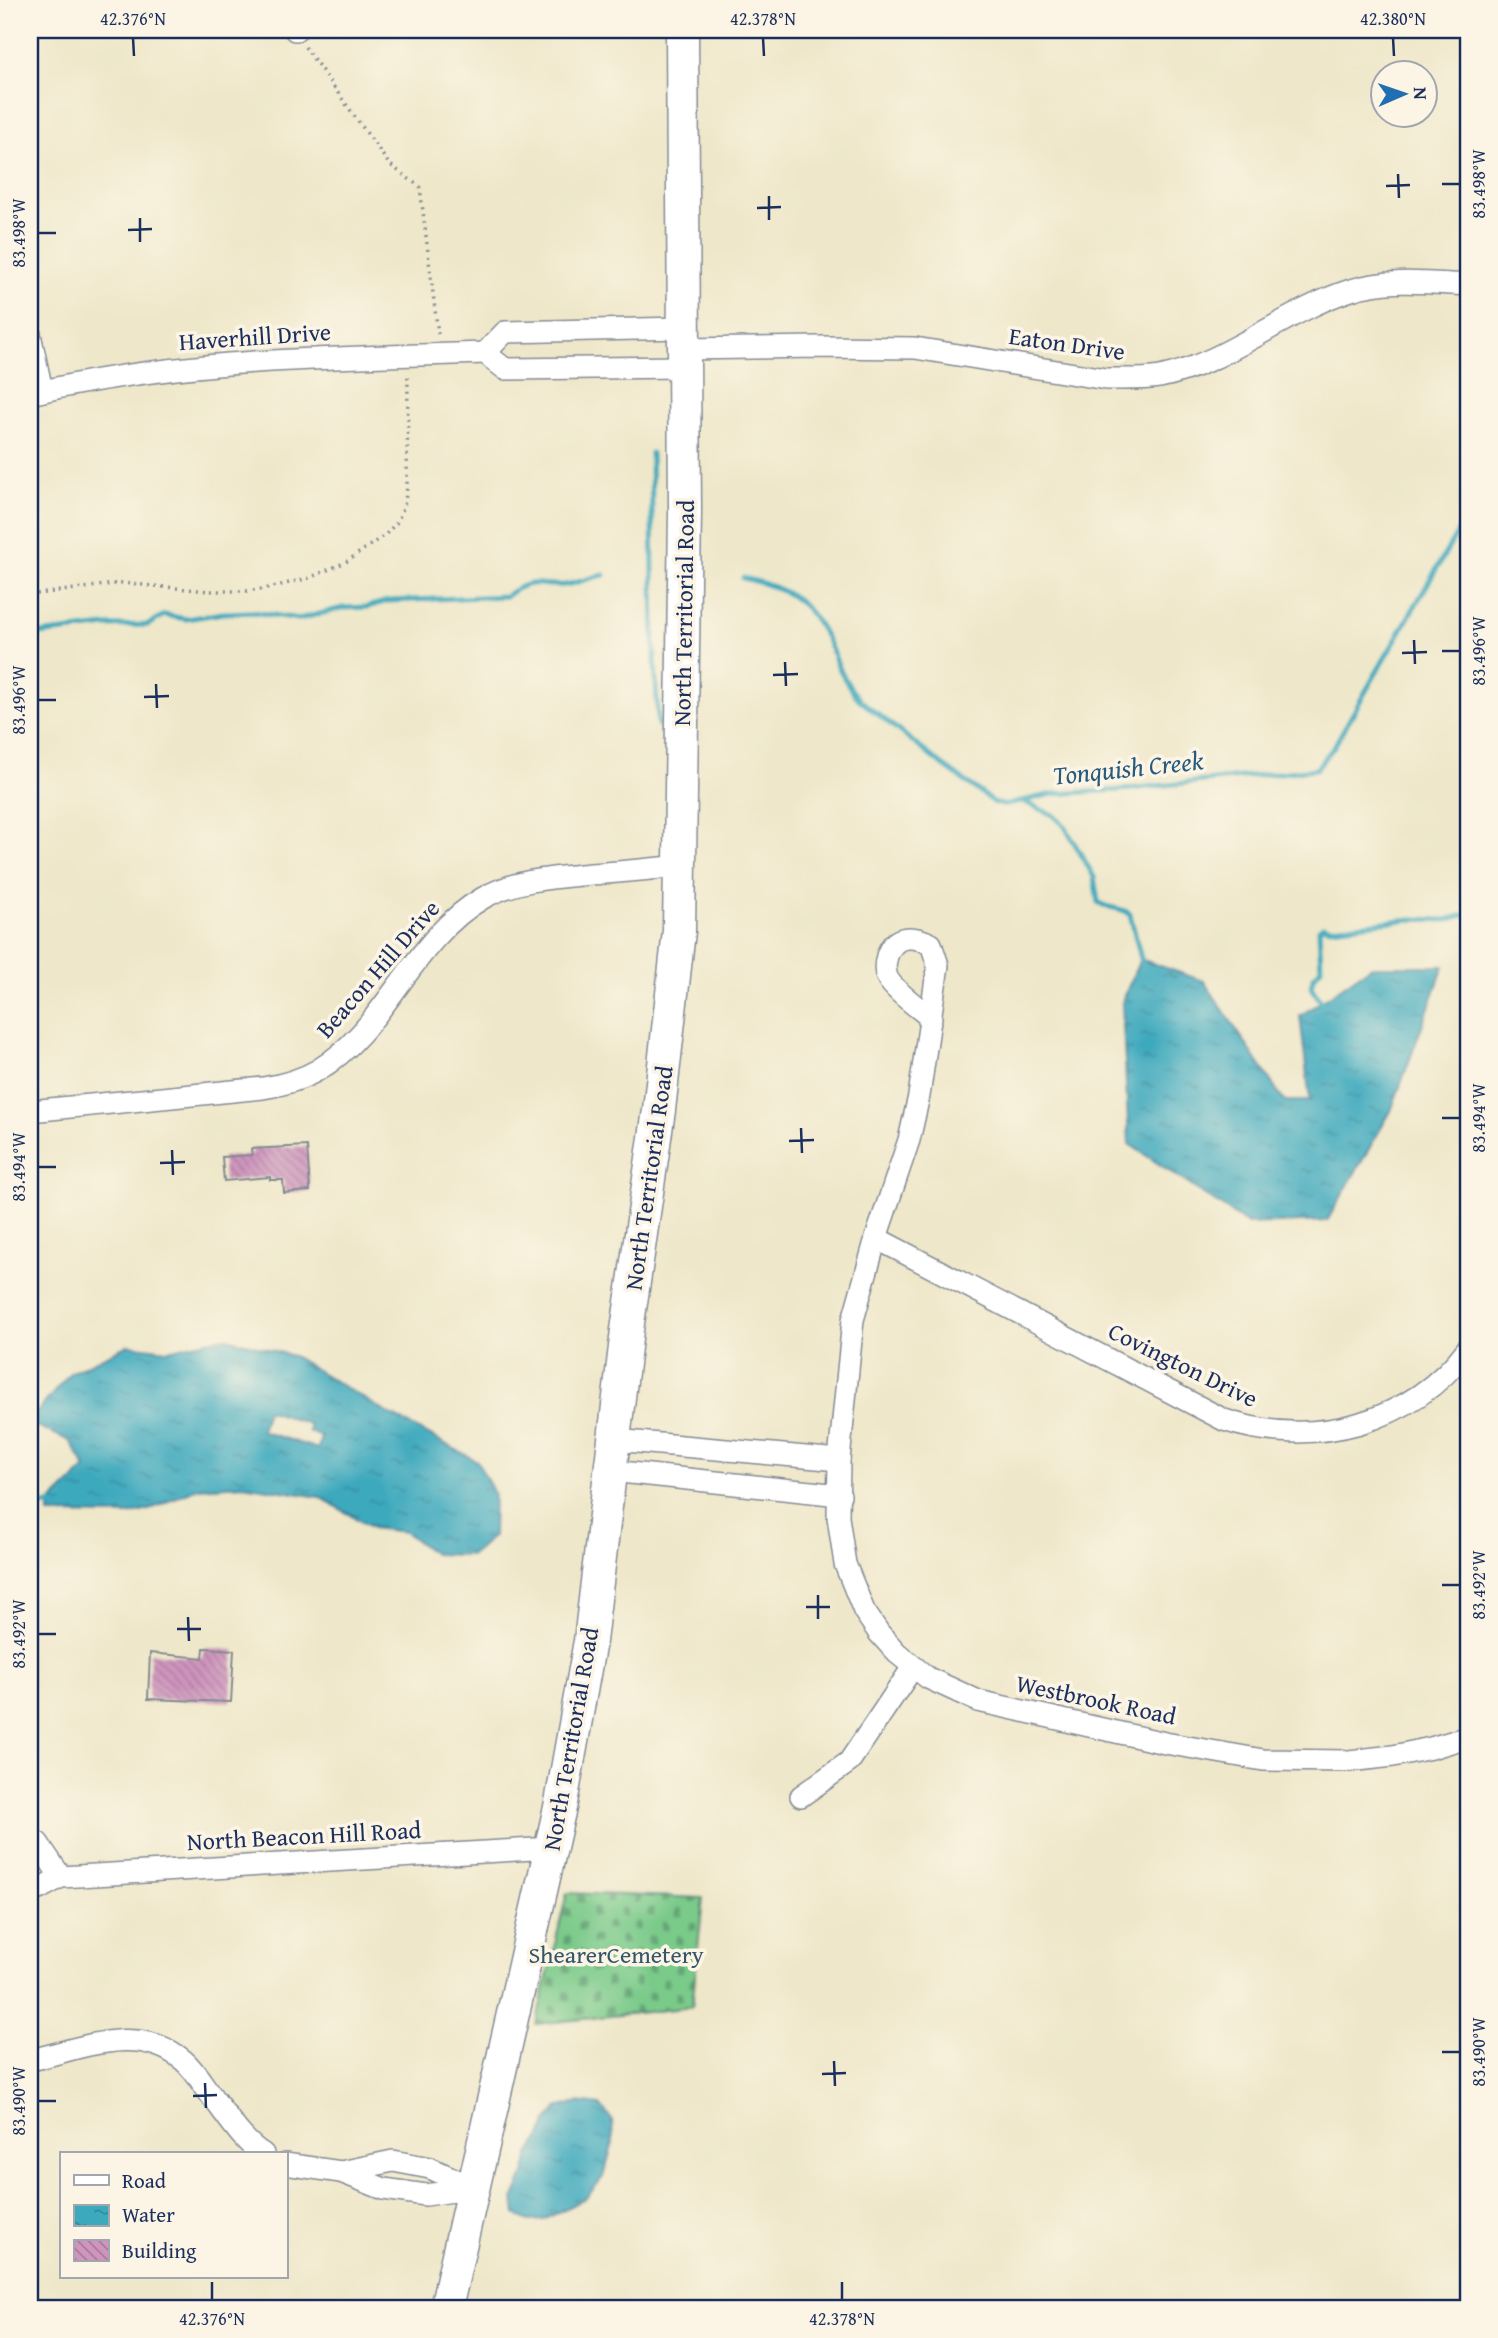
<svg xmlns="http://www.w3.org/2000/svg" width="1498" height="2338" font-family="'Gentium Book Plus',serif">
	<defs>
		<pattern id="cemetery-stones" width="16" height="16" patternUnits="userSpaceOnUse" patternTransform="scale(1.75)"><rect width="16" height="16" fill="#7aca8a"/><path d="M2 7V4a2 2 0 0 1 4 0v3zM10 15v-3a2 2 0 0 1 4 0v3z" fill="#63a474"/></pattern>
		<pattern id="water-ripples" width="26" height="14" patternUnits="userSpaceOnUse" patternTransform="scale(1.75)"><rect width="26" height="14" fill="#3da9bd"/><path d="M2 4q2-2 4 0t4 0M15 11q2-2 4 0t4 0" fill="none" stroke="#328a9d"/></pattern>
		<pattern id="building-back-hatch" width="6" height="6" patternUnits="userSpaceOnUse" patternTransform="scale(1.75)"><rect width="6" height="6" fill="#cf95bd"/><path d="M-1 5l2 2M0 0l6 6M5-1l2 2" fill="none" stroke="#a77a9d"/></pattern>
	</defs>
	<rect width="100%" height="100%" fill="#fcf5e5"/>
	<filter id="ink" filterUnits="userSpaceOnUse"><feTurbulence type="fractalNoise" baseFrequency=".0143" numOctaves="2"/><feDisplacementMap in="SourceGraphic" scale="14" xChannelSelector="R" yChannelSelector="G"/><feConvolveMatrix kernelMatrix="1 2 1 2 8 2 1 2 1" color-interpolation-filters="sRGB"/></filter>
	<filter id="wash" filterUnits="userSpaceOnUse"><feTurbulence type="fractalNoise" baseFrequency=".00686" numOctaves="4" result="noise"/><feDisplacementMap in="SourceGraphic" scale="28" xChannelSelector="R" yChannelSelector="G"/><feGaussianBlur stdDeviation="1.57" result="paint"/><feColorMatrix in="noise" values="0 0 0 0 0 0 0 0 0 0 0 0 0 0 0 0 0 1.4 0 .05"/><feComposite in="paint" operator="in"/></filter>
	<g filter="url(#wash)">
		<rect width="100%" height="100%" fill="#eee7c9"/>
		<polygon fill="url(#cemetery-stones)" stroke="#4a7c74" stroke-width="2" points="567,1893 703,1898 692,2007 536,2024"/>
		<g fill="url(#water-ripples)" stroke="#2c6c8e" stroke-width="2" fill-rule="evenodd">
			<polygon points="1140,959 1204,981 1284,1101 1310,1101 1300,1016 1372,966 1444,966 1391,1111 1327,1221 1248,1224 1129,1144 1122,1002"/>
			<path d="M224,1337L293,1356L391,1415L477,1461L494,1493L493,1536L471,1555L434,1554L405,1532L372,1528L320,1497L243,1485L197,1488L149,1510L128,1515L49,1514V1504L86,1468L70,1441L30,1423V1420L71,1372L128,1345L168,1350ZM267,1410L309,1424V1432L321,1436L318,1449L261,1431Z"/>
			<polygon points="578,2102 600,2105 612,2120 613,2143 603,2177 587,2197 544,2220 529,2221 516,2215 514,2198 525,2172 529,2154 541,2136 548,2121 558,2108"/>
		</g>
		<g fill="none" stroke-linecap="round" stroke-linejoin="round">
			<g stroke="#3da9bd" stroke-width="5">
				<polyline points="651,453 654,636 658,725"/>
				<path d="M743,578C793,589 813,605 833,653C840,671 847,686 860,700L937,761L995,803L1004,805L1053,794L1120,790L1316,769L1333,748L1468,514"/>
				<path d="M30,635L107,626L148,625L164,615L186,619L223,613L253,612L299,619L343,608L367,607L388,601L506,596C532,576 538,587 565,585C578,583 591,577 604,575"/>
				<path d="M1022,801L1053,815L1064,825L1094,877L1098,902C1108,910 1120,906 1130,914L1142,963"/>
				<polyline points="1325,1007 1311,987 1313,978 1321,968 1319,929 1323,926 1331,928 1411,919 1446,920 1468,914"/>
				<polyline points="30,1510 49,1504"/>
			</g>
		</g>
		<g id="blocks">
			<g fill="url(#building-back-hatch)">
				<polygon points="307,1146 310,1191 284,1193 283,1180 270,1180 270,1177 224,1181 222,1157 252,1155 251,1149"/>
				<polygon points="204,1648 234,1650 231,1702 148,1699 150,1653 203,1658"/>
			</g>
		</g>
	</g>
	<g filter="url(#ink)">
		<use href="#blocks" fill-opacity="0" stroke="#848b94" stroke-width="2"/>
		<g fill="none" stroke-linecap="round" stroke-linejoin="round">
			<g stroke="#848b94" stroke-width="24">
				<g id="street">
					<polyline points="295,30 296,30"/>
					<polyline points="30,334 42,391"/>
					<path d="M682,349L819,347L915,348L1106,379C1124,379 1142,380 1160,377C1225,364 1287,310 1351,290C1389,278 1429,283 1468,285"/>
					<polyline points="485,353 505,332 682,328"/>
					<path d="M30,394C179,358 333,358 485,353L505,369L683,367"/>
					<path d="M931,1018C920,1009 892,989 887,977C884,970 885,963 887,956C894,934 913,935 931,944L938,965L919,1096L909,1140L876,1238L853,1320L839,1460L838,1517L845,1564L864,1611L879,1633L897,1653L928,1678L978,1701L1165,1743L1263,1760L1349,1761L1393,1756L1431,1748L1468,1737"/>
					<path d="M30,1111L263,1088C282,1085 301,1080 318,1070C385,1030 413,938 483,898C516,879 554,878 591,874C621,872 651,869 681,866"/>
					<path d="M876,1238L1224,1420C1312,1449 1411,1425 1468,1348"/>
					<polyline points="615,1440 839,1460"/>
					<polyline points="611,1471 840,1495"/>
					<polyline points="801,1796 849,1762 913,1667"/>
					<polyline points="30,1839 38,1843 61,1877"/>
					<polyline points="30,1890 39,1889 61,1877 551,1848"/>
					<path d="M30,2060C81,2049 138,2022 183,2060C195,2070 204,2086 213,2098C228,2117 242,2141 263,2154"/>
					<polyline points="285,2164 341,2172 384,2189 426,2195 474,2188"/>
					<polyline points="341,2172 393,2161 430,2168 474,2188"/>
				</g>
			</g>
			<g stroke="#848b94" stroke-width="35">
				<polyline id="secondary" points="446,2308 561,1803 590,1641 627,1330 659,1110 679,931 685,512 682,30"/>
			</g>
			<g stroke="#848b94" stroke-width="3.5" stroke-dasharray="2 5" stroke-linecap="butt">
				<polyline points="305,47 389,164 420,187 438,334"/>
				<polyline points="30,595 121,583 209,591 246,591 269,588 309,578 346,562 386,534 397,522 404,507 407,487 408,375"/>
			</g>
			<use href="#street" stroke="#fff" stroke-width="21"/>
			<use href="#secondary" stroke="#fff" stroke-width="32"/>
		</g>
	</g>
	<path fill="none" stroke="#1b2f5e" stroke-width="2.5" d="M133,38L134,56M763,38L764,56M1393,38L1394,56M1398,174L1399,198M1442,184H1460M1386,186L1410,185M769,196V220M757,208L781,207M140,218V242M128,230L152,229M38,233H56M1414,640L1415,664M1442,651H1460M1402,653L1427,652M785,662L786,686M773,675L798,674M156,684L157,708M144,697L169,696M38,700H56M1442,1118H1460M801,1128L802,1153M789,1141L814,1140M172,1150L173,1175M160,1163L185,1162M38,1167H56M1442,1585H1460M818,1595V1619M806,1607H830M188,1617L189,1641M177,1629H201M38,1634H56M1442,2052H1460M834,2061L835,2086M822,2074L846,2073M205,2083L206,2108M193,2096L217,2095M38,2101H56M212,2282V2300M842,2282V2300"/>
	<g text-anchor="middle" stroke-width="7" stroke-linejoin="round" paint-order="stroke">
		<g font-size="24" fill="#1b2f5e" stroke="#fcf5e5">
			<text transform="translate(255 337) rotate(-4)" y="8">Haverhill Drive</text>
			<text transform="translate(1067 344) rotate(8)" y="8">Eaton Drive</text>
			<text transform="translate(684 613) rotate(-89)" y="8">North Territorial Road</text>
			<text transform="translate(378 969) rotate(-49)" y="8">Beacon Hill Drive</text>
			<text transform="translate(649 1178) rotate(-82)" y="8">North Territorial Road</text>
			<text transform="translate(1183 1365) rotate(26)" y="8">Covington Drive</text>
			<text transform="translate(1096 1700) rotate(12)" y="8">Westbrook Road</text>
			<text transform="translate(571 1739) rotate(-80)" y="8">North Territorial Road</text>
			<text transform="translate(304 1836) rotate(-3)" y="8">North Beacon Hill Road</text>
		</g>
		<g font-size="24" fill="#335669" stroke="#fcf5e5">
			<text x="616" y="1963">ShearerCemetery</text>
		</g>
		<g font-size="26" font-style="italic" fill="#275a7f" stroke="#fcf5e5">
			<text transform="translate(1128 768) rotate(-6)" y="9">Tonquish Creek</text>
		</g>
	</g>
	<rect width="1498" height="2338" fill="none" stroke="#fcf5e5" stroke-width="77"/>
	<rect x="60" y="2152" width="228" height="126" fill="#fcf5e5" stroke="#a2a6af" stroke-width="2"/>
	<rect x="74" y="2175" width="35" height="10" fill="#ffffff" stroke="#a2a6af" stroke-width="2"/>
	<text x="122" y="2188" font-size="21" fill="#1b2f5e">Road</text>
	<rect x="74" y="2205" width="35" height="21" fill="url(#water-ripples)" stroke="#a2a6af" stroke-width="2"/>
	<text x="122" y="2222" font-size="21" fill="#1b2f5e">Water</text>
	<rect x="74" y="2240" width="35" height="21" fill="url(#building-back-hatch)" stroke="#a2a6af" stroke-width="2"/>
	<text x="122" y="2258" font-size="21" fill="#1b2f5e">Building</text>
	<g transform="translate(1404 94) rotate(88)"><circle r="33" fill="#fcf5e5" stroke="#a2a6af" stroke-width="2"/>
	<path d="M0-5L12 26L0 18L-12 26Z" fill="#1f6fb2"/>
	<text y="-10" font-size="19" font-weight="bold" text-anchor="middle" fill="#1b2f5e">N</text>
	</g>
	<rect x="38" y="38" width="1422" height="2262" fill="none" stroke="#1b2f5e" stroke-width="2.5"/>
	<g font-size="18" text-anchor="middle" fill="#1b2f5e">
		<text x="133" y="25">42.376°N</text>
		<text x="763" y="25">42.378°N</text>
		<text x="1393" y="25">42.380°N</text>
		<text transform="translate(1479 184) rotate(-90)" y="6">83.498°W</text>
		<text transform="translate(19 233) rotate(-90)" y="6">83.498°W</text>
		<text transform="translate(1479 651) rotate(-90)" y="6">83.496°W</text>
		<text transform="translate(19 700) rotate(-90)" y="6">83.496°W</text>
		<text transform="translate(1479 1118) rotate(-90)" y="6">83.494°W</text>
		<text transform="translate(19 1167) rotate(-90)" y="6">83.494°W</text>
		<text transform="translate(1479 1585) rotate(-90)" y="6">83.492°W</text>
		<text transform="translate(19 1634) rotate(-90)" y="6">83.492°W</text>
		<text transform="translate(1479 2052) rotate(-90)" y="6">83.490°W</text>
		<text transform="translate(19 2101) rotate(-90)" y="6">83.490°W</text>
		<text x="212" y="2325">42.376°N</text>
		<text x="842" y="2325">42.378°N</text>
	</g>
</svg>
